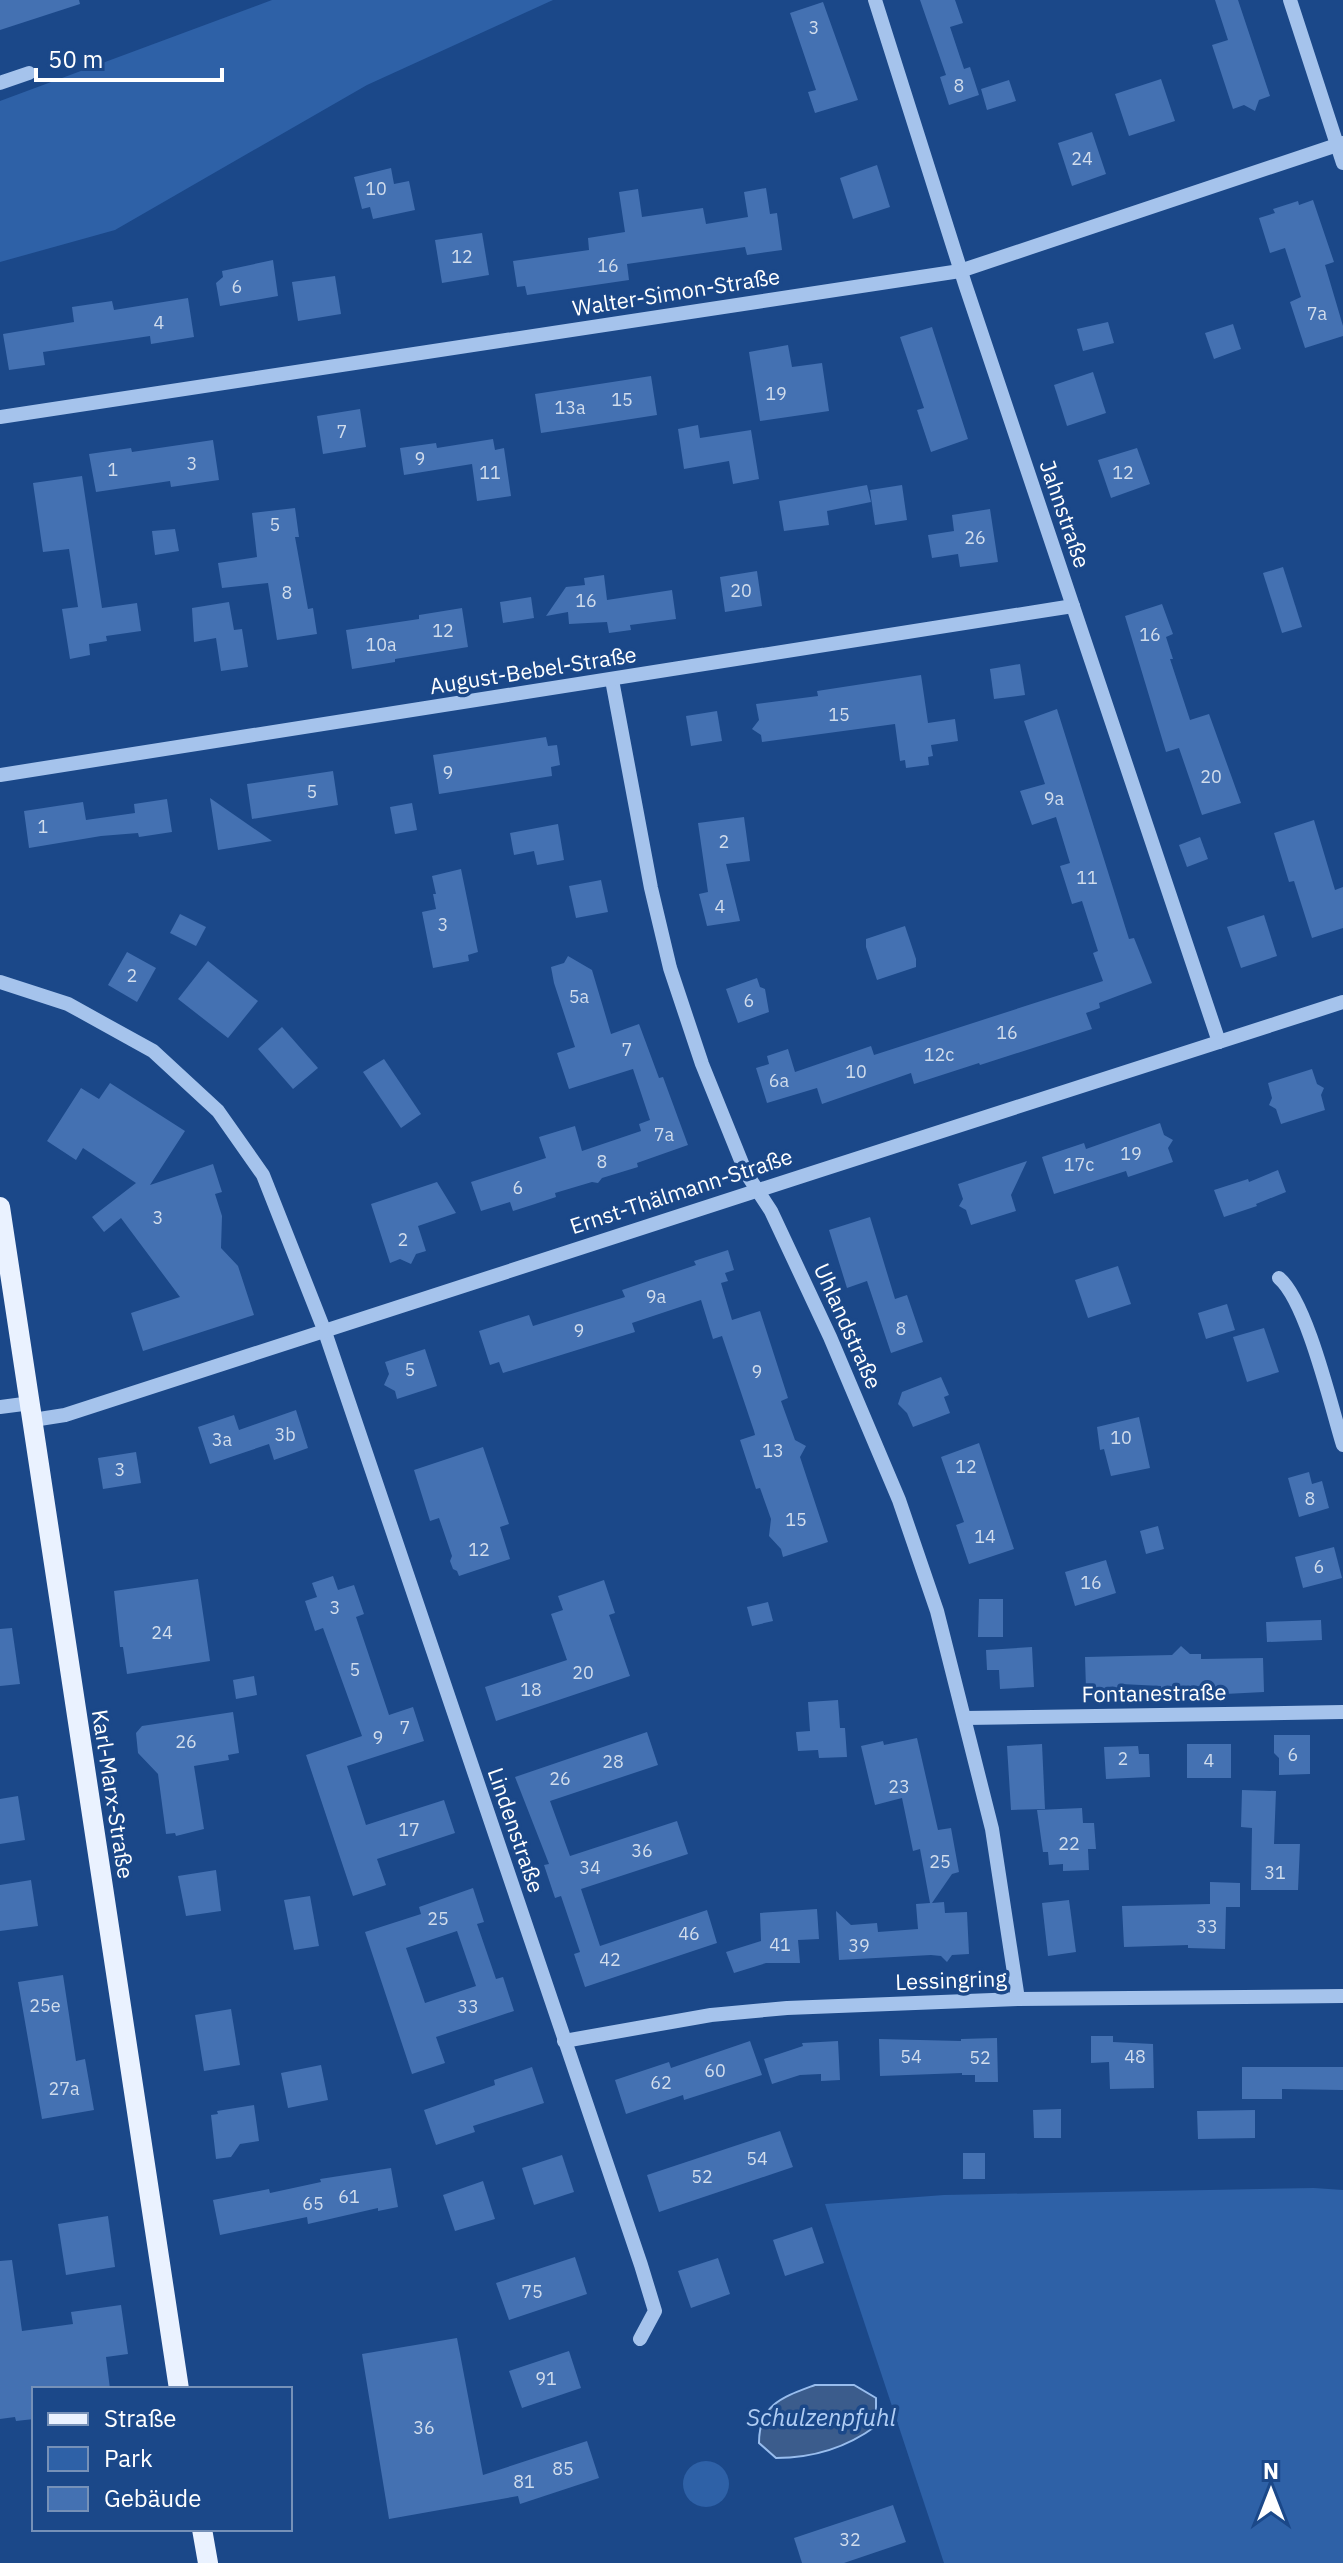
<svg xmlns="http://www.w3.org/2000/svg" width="1343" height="2563" font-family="'IBM Plex Sans',sans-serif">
	<rect width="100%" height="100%" fill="#1b4889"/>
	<g fill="#2e61a7">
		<polygon points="272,0 553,0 367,85 115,230 0,262 0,101"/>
		<polygon points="1314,2188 1343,2190 1343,2563 944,2563 825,2204 944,2195"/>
		<circle cx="706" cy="2484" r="23"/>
	</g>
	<path fill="#3b5c8c" stroke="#98bdee" stroke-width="2" d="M815,2385H854L876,2398V2426C846,2448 814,2458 776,2458L759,2443C759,2404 783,2397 815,2385Z"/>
	<g fill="#4471b2" fill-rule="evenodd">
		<polygon points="0,0 79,0 80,4 0,30"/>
		<polygon points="920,0 955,0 963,23 950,27 964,69 970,67 979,95 949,105 940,77 946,75"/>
		<polygon points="1215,0 1238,0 1270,96 1259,100 1255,111 1244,105 1233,109 1212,45 1228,40"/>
		<polygon points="823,2 858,100 815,113 808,92 816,90 790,13"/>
		<polygon points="1161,79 1175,121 1129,136 1115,94"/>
		<polygon points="1009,80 1016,101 987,110 981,89"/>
		<polygon points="1092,132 1106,174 1072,186 1058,143"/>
		<polygon points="877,165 890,207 853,219 840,178"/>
		<polygon points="391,168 394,184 409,181 415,210 373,219 370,207 362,209 354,177"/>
		<polygon points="766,188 770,214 777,213 782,250 747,255 745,247 627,264 629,280 527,295 525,286 517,287 513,261 589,250 588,238 625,232 619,192 638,189 642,217 703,208 706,224 748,217 744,192"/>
		<polygon points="1313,200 1334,262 1325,265 1343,326 1343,336 1305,348 1290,302 1301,297 1285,248 1270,253 1259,218 1275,213 1273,209 1298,201 1299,205"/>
		<polygon points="482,233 489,275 442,283 435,240"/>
		<polygon points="273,260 278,296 220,306 216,283 223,277 222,271"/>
		<polygon points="335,276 341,314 298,321 292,282"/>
		<polygon points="188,298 194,337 151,344 150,336 43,352 45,365 9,370 3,334 74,322 72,307 112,301 114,310"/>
		<polygon points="1108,322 1114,343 1083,351 1077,329"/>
		<polygon points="1233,324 1241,349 1214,359 1205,333"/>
		<polygon points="932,327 968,439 931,452 917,410 924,408 900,337"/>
		<polygon points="788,345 792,367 822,363 829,411 760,421 749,352"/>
		<polygon points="1093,372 1106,413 1067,426 1054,385"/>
		<polygon points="651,376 657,415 541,433 535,394"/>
		<polygon points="360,409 366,447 323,454 317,416"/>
		<polygon points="698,425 700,438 751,430 759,479 733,484 729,461 684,469 678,429"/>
		<polygon points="493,439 495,450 504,448 511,496 477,501 472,464 404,475 400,448 436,443 437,448"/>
		<polygon points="213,440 219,480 171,487 170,481 96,492 89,454 131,448 132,452"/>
		<polygon points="1137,448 1150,484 1111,498 1098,460"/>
		<polygon points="82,476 102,608 137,603 141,631 106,636 107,641 89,644 90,655 70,659 62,609 78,607 69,549 43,552 33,483"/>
		<polygon points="867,485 871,502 827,511 829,525 784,531 779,501"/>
		<polygon points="902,485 907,520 875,525 870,490"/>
		<polygon points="295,508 299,537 295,537 308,609 313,608 317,634 277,640 268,583 222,588 218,563 257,557 252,513"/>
		<polygon points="990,509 998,562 960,567 958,554 932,558 928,535 954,531 952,515"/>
		<polygon points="175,529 179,551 155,555 152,531"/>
		<polygon points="1283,567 1302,627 1282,633 1263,573"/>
		<polygon points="757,571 762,606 725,612 720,577"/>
		<polygon points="604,575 607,600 672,590 676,619 630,625 631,630 609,633 607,622 569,624 568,612 546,616 566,587 585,585 584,578"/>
		<polygon points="531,597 534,618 503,623 500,602"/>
		<polygon points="229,602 234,630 242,629 248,667 221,671 216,638 194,642 192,608"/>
		<polygon points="1162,604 1173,634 1166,637 1173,659 1170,659 1190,720 1209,714 1241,803 1202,815 1179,748 1166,752 1125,616"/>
		<polygon points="462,608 468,647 395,659 395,662 352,669 346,630 419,619 419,615"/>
		<polygon points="1020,664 1025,695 994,699 990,669"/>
		<polygon points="921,675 928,723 955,719 958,741 931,745 933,756 928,757 929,765 906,768 905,760 900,761 895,724 762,742 761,735 752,729 759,720 756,704 818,696 817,691"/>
		<polygon points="1057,709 1129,939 1134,938 1152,983 1099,1003 1100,1008 1086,1013 1092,1029 980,1065 979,1063 914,1084 911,1073 822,1104 817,1088 767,1103 756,1068 769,1064 767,1056 788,1049 795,1072 871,1046 874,1055 1103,981 1093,953 1098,951 1082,901 1072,904 1060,866 1070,863 1056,817 1032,825 1020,791 1045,784 1024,721"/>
		<polygon points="717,711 722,741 691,746 686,716"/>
		<polygon points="546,737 548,746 557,745 560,765 551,767 552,776 439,794 433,755"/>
		<polygon points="333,771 338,805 252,819 247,784"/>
		<polygon points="210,798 272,841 218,850"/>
		<polygon points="167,799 172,832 139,837 138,833 101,836 29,848 24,811 83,802 86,820 135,813 134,804"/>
		<polygon points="412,803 417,830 395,834 390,807"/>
		<polygon points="744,817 750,861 726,864 740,921 707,926 699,894 708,892 698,823"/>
		<polygon points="1314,820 1335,890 1343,887 1343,928 1312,938 1294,881 1289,882 1274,833"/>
		<polygon points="558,824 564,860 537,865 534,851 514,855 510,833"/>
		<polygon points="1200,837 1208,859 1187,867 1179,845"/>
		<polygon points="461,869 478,952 468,955 469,961 433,968 422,912 436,909 433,894 436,894 432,876"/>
		<polygon points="601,880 608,912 576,918 569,886"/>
		<polygon points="180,914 206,927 196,946 170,933"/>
		<polygon points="1264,915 1277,956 1241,968 1227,927"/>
		<polygon points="905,926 916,959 916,967 877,980 866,947 866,939"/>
		<polygon points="127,952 156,968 137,1002 108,985"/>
		<polygon points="568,956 592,970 611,1034 639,1024 659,1078 663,1077 688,1145 637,1163 638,1167 602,1178 598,1183 592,1182 555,1193 556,1197 535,1204 513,1211 510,1202 481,1211 471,1182 546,1158 539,1137 575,1126 582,1151 641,1131 639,1124 650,1120 633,1069 569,1089 557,1053 575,1047 554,983 551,967 564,963"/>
		<polygon points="208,961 258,1001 228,1038 178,999"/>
		<polygon points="757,978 760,987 765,989 769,1012 738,1023 726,989"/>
		<polygon points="282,1027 318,1068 293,1089 258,1049"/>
		<polygon points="384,1059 421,1114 401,1128 363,1072"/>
		<polygon points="1312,1069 1317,1084 1324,1088 1321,1095 1325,1110 1281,1124 1276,1109 1269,1105 1272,1098 1268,1083"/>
		<polygon points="110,1083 185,1131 150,1185 213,1164 222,1192 215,1194 222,1216 221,1248 238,1266 254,1315 143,1351 131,1313 180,1297 121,1218 104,1232 92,1217 136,1183 83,1148 76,1160 47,1141 81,1088 99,1099"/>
		<polygon points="1160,1123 1164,1135 1173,1140 1168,1148 1173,1162 1128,1177 1126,1171 1054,1194 1042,1157 1084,1143 1086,1149"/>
		<polygon points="1027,1161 1011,1195 1016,1211 971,1225 966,1210 959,1206 963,1199 958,1184"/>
		<polygon points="1278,1170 1286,1192 1256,1204 1257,1206 1224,1217 1214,1190 1248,1179 1249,1182"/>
		<polygon points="437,1182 456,1213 418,1226 426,1251 416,1254 411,1264 400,1259 390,1263 371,1204"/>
		<polygon points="870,1217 895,1299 907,1295 923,1342 891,1353 867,1281 847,1288 829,1230"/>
		<polygon points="728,1250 734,1270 725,1273 728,1281 721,1283 732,1320 760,1311 788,1398 781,1401 795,1440 806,1446 800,1457 828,1542 783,1557 781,1549 769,1536 771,1519 760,1488 756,1489 740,1440 755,1435 754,1431 722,1336 713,1339 701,1300 632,1323 635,1332 503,1373 499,1362 490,1365 479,1331 529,1315 533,1326 625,1297 622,1290 696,1265 694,1261"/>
		<polygon points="1118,1266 1131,1304 1088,1318 1075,1280"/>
		<polygon points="1227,1304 1235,1330 1206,1339 1198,1313"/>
		<polygon points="1264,1328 1279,1372 1247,1382 1233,1337"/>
		<polygon points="425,1349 437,1386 397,1399 395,1391 384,1385 389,1374 385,1362"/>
		<polygon points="941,1377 949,1395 944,1397 950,1413 913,1427 907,1413 898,1404 902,1392"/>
		<polygon points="296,1410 308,1448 274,1460 269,1444 210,1464 198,1427 234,1415 239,1430"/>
		<polygon points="1139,1417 1150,1468 1111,1476 1104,1449 1100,1450 1097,1427"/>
		<polygon points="979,1443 1014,1549 969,1564 956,1525 964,1522 941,1457"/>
		<polygon points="483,1447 509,1524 500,1527 510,1559 459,1576 457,1571 453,1569 450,1561 452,1556 439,1518 430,1521 414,1470"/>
		<polygon points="136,1452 141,1483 103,1489 98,1458"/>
		<polygon points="1309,1472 1312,1484 1322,1481 1329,1508 1299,1517 1288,1478"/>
		<polygon points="1158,1526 1164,1549 1146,1554 1140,1531"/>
		<polygon points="1334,1547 1342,1578 1303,1588 1295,1557"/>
		<polygon points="1106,1560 1116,1593 1075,1606 1065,1572"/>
		<polygon points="333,1576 338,1590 354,1585 364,1614 356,1617 389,1715 413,1707 424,1741 347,1766 366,1825 444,1800 455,1833 377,1859 386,1885 353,1896 306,1755 362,1736 323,1628 315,1631 305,1601 317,1597 312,1583"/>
		<polygon points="198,1579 210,1661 127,1674 123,1647 120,1647 114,1591"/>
		<polygon points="604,1580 615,1613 609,1615 630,1676 496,1721 485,1687 567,1660 551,1614 563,1610 558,1596"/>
		<polygon points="979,1599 1003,1599 1003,1637 978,1637"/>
		<polygon points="768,1602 773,1621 752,1626 747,1607"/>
		<polygon points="1321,1620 1322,1640 1267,1642 1266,1622"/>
		<polygon points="12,1628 20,1684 0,1686 0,1629"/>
		<polygon points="1181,1646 1190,1654 1201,1654 1201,1659 1263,1658 1264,1692 1225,1694 1224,1688 1161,1688 1161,1686 1121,1684 1121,1689 1086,1689 1085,1657 1172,1655"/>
		<polygon points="1032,1647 1034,1687 1000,1689 999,1670 987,1670 986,1650"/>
		<polygon points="254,1676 257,1695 236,1699 233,1680"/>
		<polygon points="838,1700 840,1728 845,1728 847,1757 819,1758 818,1750 798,1751 796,1732 810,1731 808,1702"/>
		<polygon points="233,1712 239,1753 228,1755 229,1760 194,1766 204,1829 176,1836 175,1833 166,1834 158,1774 138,1753 136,1733 142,1726"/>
		<polygon points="647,1732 658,1765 550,1801 570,1856 677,1821 688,1854 581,1889 600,1946 707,1910 717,1943 585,1987 574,1954 580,1952 561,1896 555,1898 544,1865 549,1864 515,1777"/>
		<polygon points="1274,1735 1310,1735 1310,1774 1279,1775 1279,1758 1274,1753"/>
		<polygon points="917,1738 938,1830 951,1828 959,1872 952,1874 932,1903 944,1902 945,1913 967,1912 969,1954 952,1955 947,1962 941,1956 931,1955 839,1960 836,1911 851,1925 877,1923 878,1932 918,1929 916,1904 930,1903 920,1849 913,1851 902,1798 875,1805 861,1746 883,1741 884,1745"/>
		<polygon points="1042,1744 1045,1809 1011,1810 1007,1746"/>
		<rect x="1187" y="1744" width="44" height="34"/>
		<polygon points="1138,1746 1139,1754 1149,1754 1150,1777 1106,1779 1104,1747"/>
		<polygon points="1242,1790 1276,1791 1274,1844 1300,1844 1298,1890 1251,1890 1252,1828 1241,1827"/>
		<polygon points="18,1796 25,1840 0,1844 0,1799"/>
		<polygon points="1082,1808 1083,1823 1094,1823 1096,1849 1088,1849 1089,1870 1063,1871 1063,1864 1049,1865 1048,1852 1043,1852 1037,1810"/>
		<polygon points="216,1870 221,1911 186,1916 178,1876"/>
		<polygon points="31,1880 38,1926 0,1931 0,1885"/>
		<polygon points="1210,1882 1240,1883 1240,1907 1226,1907 1225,1949 1188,1948 1188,1945 1124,1947 1122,1906 1210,1904"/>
		<path d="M473,1888L484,1922L477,1924L496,1979L503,1977L514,2011L436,2037L445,2063L412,2074L365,1932L421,1914L419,1907ZM457,1931L476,1986L425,2003L406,1948Z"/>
		<polygon points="310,1896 319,1946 294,1950 284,1900"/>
		<polygon points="1069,1900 1076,1952 1048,1956 1042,1903"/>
		<polygon points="817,1909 819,1939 798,1940 800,1963 766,1963 734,1973 726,1952 761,1941 760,1913"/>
		<polygon points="63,1975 76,2061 85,2059 94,2110 42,2119 18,1982"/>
		<polygon points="231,2009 240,2065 204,2071 195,2015"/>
		<polygon points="1091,2036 1113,2036 1113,2042 1153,2044 1154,2088 1110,2089 1109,2062 1091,2063"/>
		<polygon points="997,2038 998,2082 975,2082 975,2075 962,2075 962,2073 880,2076 879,2039 961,2041 961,2039"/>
		<polygon points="750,2041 762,2075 684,2100 683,2095 626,2114 615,2080 669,2062 671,2068"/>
		<polygon points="838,2041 840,2080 821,2081 821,2074 800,2075 772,2084 764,2059 803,2046 802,2043"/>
		<polygon points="321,2065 328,2100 288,2108 281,2073"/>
		<polygon points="532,2067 544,2103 473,2126 475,2132 436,2145 424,2110 495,2085 494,2080"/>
		<polygon points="1242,2067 1343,2067 1343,2090 1282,2089 1282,2099 1242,2099"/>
		<polygon points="254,2105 259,2141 240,2144 231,2157 216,2159 211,2115 218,2114 217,2111"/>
		<polygon points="1061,2109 1061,2138 1034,2138 1033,2110"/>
		<polygon points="1255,2110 1255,2138 1198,2139 1197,2111"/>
		<polygon points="780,2131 793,2167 659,2212 647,2175"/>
		<rect x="963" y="2153" width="22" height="26"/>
		<polygon points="562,2155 574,2192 534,2205 522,2168"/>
		<polygon points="391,2168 398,2207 378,2211 378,2208 308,2224 307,2217 220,2235 213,2200 269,2189 270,2193 321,2182 320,2179"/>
		<polygon points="483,2181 495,2219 455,2231 443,2195"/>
		<polygon points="108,2216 115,2267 66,2275 58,2224"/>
		<polygon points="812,2227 824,2263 785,2276 773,2240"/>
		<polygon points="575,2257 587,2294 509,2320 496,2283"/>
		<polygon points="718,2258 730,2294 691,2308 678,2271"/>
		<polygon points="12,2260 22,2331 73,2324 71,2312 121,2305 128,2354 106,2357 110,2389 34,2389 34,2419 16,2421 15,2417 0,2419 0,2261"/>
		<polygon points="457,2338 483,2475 587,2441 599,2478 520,2504 518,2496 389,2519 362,2354"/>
		<polygon points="569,2351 581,2388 522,2408 509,2371"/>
		<polygon points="893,2505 906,2542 844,2563 802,2563 794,2538"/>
	</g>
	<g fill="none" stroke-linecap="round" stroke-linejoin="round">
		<g stroke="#a5c3ec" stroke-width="14">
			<polyline points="875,0 965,284 1219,1042"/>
			<polyline points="1290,0 1343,163"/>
			<polyline points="0,83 29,73"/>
			<polyline points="0,417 960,271 1343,143"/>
			<polyline points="612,680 651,888 670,968 702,1064 746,1173 771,1211 830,1337 899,1500 937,1611 992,1829 1018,1999"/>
			<polyline points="0,775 1073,606"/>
			<polyline points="0,982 68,1004 153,1051 218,1111 263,1175 325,1332 641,2265 655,2311 640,2339"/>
			<path d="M1279,1278C1307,1302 1331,1406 1343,1445"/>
			<polyline points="0,1407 31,1403"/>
			<path d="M33,1420L65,1415C492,1279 916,1137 1343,1002"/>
			<polyline points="965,1718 1343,1712"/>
			<polyline points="564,2041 711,2015 787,2008 1018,1999 1343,1996"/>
		</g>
		<g stroke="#eaf2ff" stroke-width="20">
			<polyline points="0,1207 179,2389"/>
			<polyline points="202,2529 208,2563"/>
		</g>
	</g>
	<g text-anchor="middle" stroke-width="7" stroke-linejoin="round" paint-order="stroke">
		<g font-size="18" fill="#d0dcec">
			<text x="814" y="34">3</text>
			<text x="959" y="92">8</text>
			<text x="1082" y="165">24</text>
			<text x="376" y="195">10</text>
			<text x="462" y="263">12</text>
			<text x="608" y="272">16</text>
			<text x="237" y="293">6</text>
			<text x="1317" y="320">7a</text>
			<text x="159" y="329">4</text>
			<text x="776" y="400">19</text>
			<text x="622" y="406">15</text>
			<text x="570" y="414">13a</text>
			<text x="342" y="438">7</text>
			<text x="420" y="465">9</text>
			<text x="192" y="470">3</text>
			<text x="113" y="476">1</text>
			<text x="490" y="479">11</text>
			<text x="1123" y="479">12</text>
			<text x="275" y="531">5</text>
			<text x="975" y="544">26</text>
			<text x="741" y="597">20</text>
			<text x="287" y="599">8</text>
			<text x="586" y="607">16</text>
			<text x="443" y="637">12</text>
			<text x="1150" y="641">16</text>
			<text x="381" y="651">10a</text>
			<text x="839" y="721">15</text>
			<text x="448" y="779">9</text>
			<text x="1211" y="783">20</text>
			<text x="312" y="798">5</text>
			<text x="1054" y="805">9a</text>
			<text x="43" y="833">1</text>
			<text x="724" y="848">2</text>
			<text x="1087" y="884">11</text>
			<text x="720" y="913">4</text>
			<text x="443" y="931">3</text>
			<text x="132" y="982">2</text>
			<text x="579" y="1003">5a</text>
			<text x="749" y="1007">6</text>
			<text x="1007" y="1039">16</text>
			<text x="627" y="1056">7</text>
			<text x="939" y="1061">12c</text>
			<text x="856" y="1078">10</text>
			<text x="779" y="1087">6a</text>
			<text x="664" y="1141">7a</text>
			<text x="1131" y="1160">19</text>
			<text x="602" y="1168">8</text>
			<text x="1079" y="1171">17c</text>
			<text x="518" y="1194">6</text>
			<text x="158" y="1224">3</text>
			<text x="403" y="1246">2</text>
			<text x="656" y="1303">9a</text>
			<text x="901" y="1335">8</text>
			<text x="579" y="1337">9</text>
			<text x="410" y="1376">5</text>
			<text x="757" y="1378">9</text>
			<text x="285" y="1441">3b</text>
			<text x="1121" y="1444">10</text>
			<text x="222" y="1446">3a</text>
			<text x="773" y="1457">13</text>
			<text x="966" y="1473">12</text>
			<text x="120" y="1476">3</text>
			<text x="1310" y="1505">8</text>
			<text x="796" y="1526">15</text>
			<text x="985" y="1543">14</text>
			<text x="479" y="1556">12</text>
			<text x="1319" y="1573">6</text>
			<text x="1091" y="1589">16</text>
			<text x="335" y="1614">3</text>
			<text x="162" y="1639">24</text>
			<text x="355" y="1676">5</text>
			<text x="583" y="1679">20</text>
			<text x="531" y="1696">18</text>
			<text x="405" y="1734">7</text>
			<text x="378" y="1744">9</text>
			<text x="186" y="1748">26</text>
			<text x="1293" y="1761">6</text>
			<text x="1123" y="1765">2</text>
			<text x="1209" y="1767">4</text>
			<text x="613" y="1768">28</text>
			<text x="560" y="1785">26</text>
			<text x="899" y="1793">23</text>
			<text x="409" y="1836">17</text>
			<text x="1069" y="1850">22</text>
			<text x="642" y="1857">36</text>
			<text x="940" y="1868">25</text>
			<text x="590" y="1874">34</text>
			<text x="1275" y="1879">31</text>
			<text x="438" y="1925">25</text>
			<text x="1207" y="1933">33</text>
			<text x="689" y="1940">46</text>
			<text x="780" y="1951">41</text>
			<text x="859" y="1952">39</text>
			<text x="610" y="1966">42</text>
			<text x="45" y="2012">25e</text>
			<text x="468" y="2013">33</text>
			<text x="911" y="2063">54</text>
			<text x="1135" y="2063">48</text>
			<text x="980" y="2064">52</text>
			<text x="715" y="2077">60</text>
			<text x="661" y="2089">62</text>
			<text x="64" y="2095">27a</text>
			<text x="757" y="2165">54</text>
			<text x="702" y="2183">52</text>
			<text x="349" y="2203">61</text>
			<text x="313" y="2210">65</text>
			<text x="532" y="2298">75</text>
			<text x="546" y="2385">91</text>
			<text x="424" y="2434">36</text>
			<text x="563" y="2475">85</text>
			<text x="524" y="2488">81</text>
			<text x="850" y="2546">32</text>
		</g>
		<g font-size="22" fill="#fff" stroke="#1b4889">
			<text transform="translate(676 292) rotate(-9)" y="8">Walter-Simon-Straße</text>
			<text transform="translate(1065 514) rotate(71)" y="8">Jahnstraße</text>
			<text transform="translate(533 670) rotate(-9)" y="8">August-Bebel-Straße</text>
			<text transform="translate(681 1191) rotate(-18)" y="8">Ernst-Thälmann-Straße</text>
			<text transform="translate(848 1326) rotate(66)" y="8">Uhlandstraße</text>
			<text transform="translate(1154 1693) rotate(-1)" y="8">Fontanestraße</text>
			<text transform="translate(113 1794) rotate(81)" y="8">Karl-Marx-Straße</text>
			<text transform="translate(516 1830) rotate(71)" y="8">Lindenstraße</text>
			<text transform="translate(951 1980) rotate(-2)" y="8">Lessingring</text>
		</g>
		<g font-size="24" font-style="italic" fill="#b0cdf4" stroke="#1b4889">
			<text x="821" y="2426">Schulzenpfuhl</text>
		</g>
	</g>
	<rect x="32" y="2387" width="260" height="144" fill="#1b4889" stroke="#7691b8" stroke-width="2"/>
	<rect x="48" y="2413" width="40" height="12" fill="#eaf2ff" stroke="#7691b8" stroke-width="2"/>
	<text x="104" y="2427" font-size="24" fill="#ffffff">Straße</text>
	<rect x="48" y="2447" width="40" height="24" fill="#2e61a7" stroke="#7691b8" stroke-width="2"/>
	<text x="104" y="2467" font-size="24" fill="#ffffff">Park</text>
	<rect x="48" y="2487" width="40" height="24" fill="#4471b2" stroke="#7691b8" stroke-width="2"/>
	<text x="104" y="2507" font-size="24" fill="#ffffff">Gebäude</text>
	<g transform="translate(1271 2491)" stroke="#1b4889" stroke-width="6" paint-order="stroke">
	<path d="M0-6L14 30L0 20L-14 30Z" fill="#ffffff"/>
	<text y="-12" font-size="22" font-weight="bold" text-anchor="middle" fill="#ffffff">N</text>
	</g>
	<path d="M36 68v12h186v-12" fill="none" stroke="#ffffff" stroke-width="4"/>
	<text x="48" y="68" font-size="24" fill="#ffffff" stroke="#1b4889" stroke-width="6" paint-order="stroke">50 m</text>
</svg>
